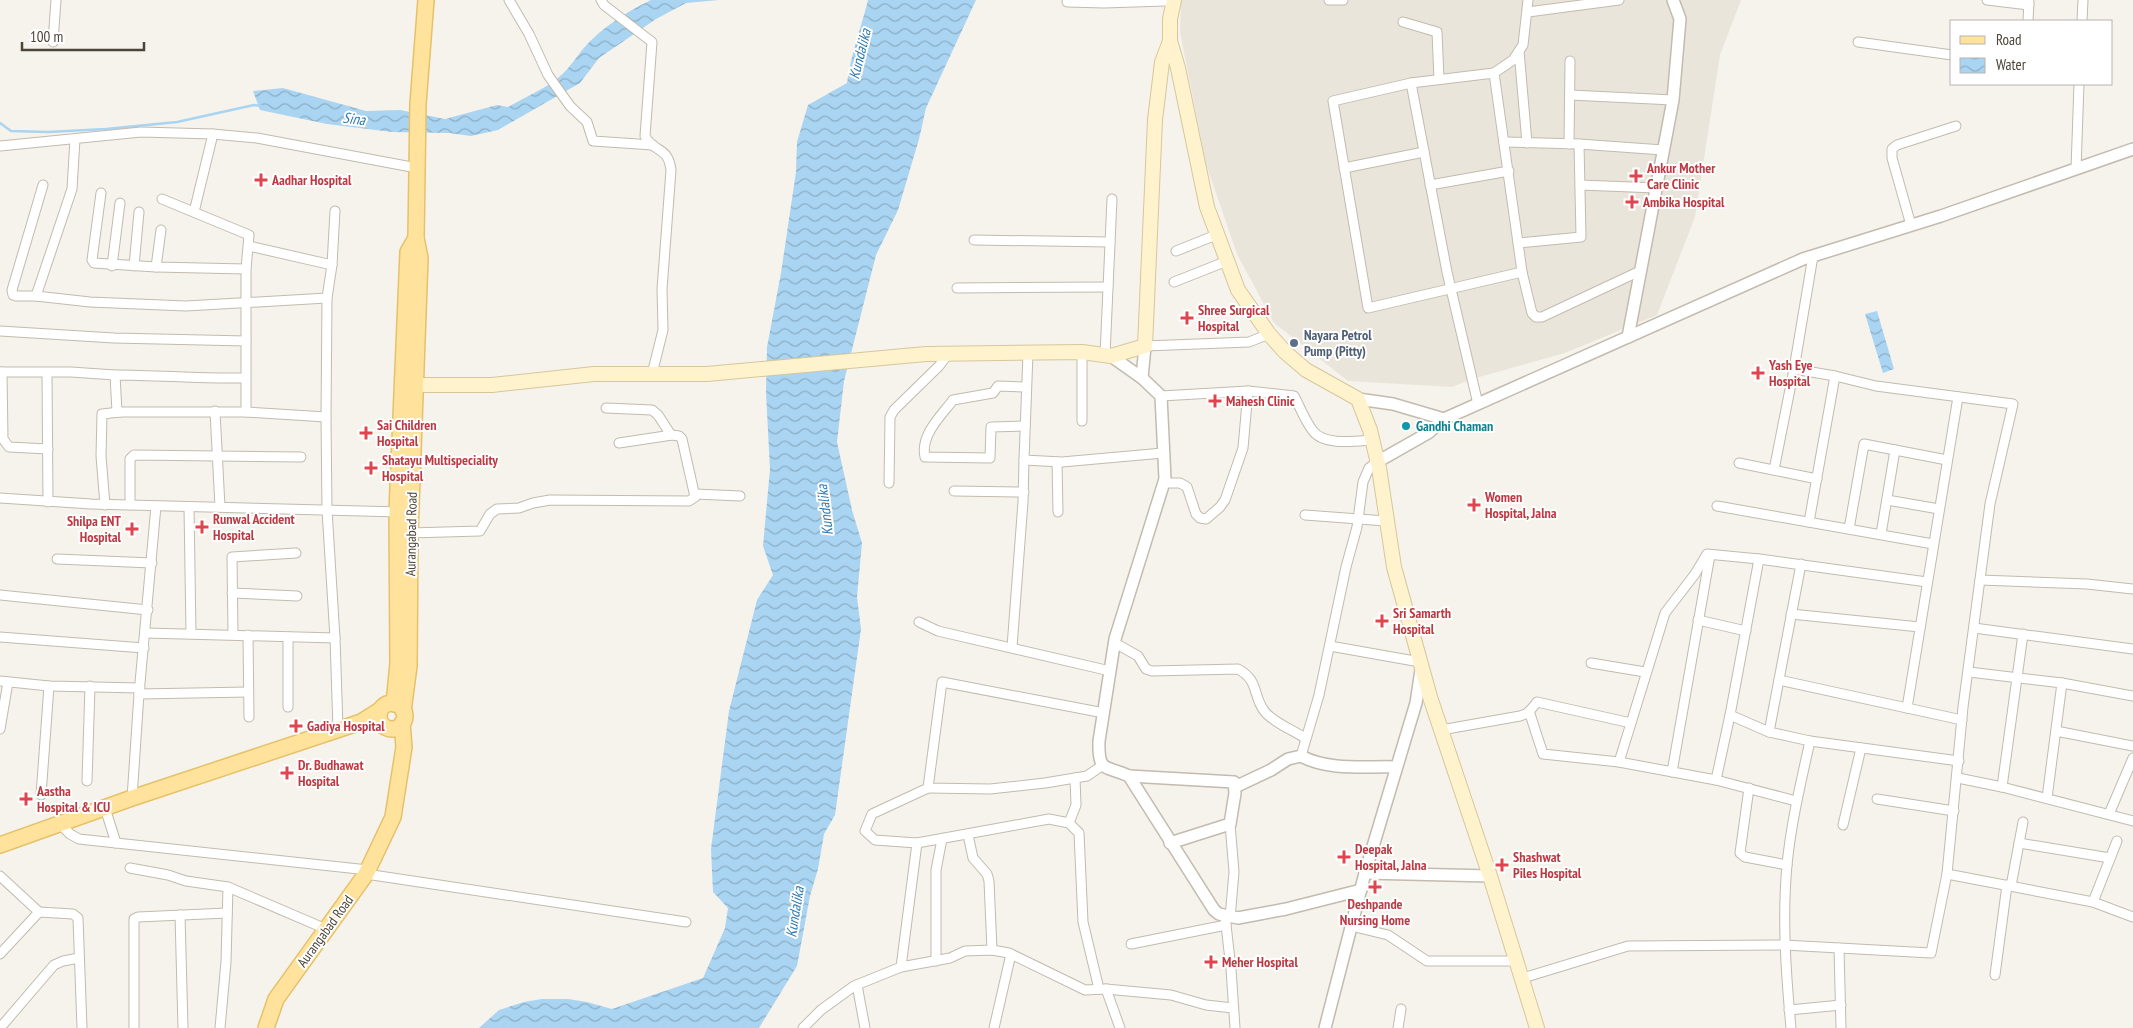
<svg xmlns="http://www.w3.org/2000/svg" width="2133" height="1028" font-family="'PT Sans Narrow',sans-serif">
	<defs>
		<pattern id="water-waves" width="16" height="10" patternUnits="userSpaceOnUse" patternTransform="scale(1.25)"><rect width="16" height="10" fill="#a9d4f2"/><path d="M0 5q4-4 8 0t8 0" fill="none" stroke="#8caec5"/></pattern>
	</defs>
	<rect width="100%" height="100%" fill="#f6f3ec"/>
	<polygon fill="#eae5da" points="1181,0 1741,0 1720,55 1695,217 1657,315 1565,353 1472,379 1452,387 1348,381 1274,323 1237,254 1206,164 1180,32"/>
	<g fill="url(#water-waves)">
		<path d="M651,0H719L686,3L656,19L599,58L580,83L498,130L471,136L449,133L392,132L327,124L260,110L253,91L283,88L366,111L400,110L445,119L497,105L508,107C525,97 543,90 558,78C568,70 575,59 583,49C601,28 626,12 651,0Z"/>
		<path d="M868,0H976L926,108L919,139L898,210L876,255L844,381L837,442L852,510L862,543L857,597L861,629L835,815L824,834L818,869L810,896L797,966L759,1028H479L499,1010L524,1002L542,999H568L587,1002L612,1009L703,978L725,928L728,908L713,892L711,849L729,711L757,600L773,575L763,546L770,469L766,393L767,347L781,273L796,172L797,142L808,105L847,83C851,54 861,28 868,0Z"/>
		<polygon points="1877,311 1894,369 1883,373 1865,314"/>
	</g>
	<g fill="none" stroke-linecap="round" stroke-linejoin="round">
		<polyline stroke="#a9d4f2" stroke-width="2.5" points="0,123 11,131 48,132 106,129 177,122 254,105 261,106"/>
		<g stroke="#c2bbae" stroke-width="11">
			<g id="minor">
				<polyline points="509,0 529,34 548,75 570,106 587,122 593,141 653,145"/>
				<path d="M601,0L604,5L652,42L645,136C653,153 668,145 671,170L662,289L663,330L652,374"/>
				<polyline points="1329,0 1343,0"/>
				<polyline points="1987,0 2029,5"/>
				<polyline points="1067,2 1104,3 1165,1"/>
				<polyline points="1528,12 1619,0"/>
				<polyline points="2028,21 2029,0"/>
				<polyline points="2082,21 2083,0"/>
				<polyline points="1403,22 1437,32 1439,79"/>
				<polyline points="53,42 56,0"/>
				<polyline points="1858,42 1952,55"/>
				<polyline points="1519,51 1527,143"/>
				<polyline points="1494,73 1513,60 1523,45 1528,0"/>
				<polyline points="1411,83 1447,272 1478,404"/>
				<polyline points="1570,95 1673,100"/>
				<polyline points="75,139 72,189 36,296 90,302 186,306 327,298"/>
				<polyline points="1504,142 1579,144 1663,150"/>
				<polyline points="1569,144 1570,61"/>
				<polyline points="0,146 141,132 213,134 257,138 417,168"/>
				<polyline points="1344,168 1424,152"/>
				<polyline points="2076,169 2079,84"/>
				<polyline points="1430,185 1509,171"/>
				<polyline points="1580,185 1657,188"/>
				<polyline points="101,193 92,260 94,263 156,267 246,269"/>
				<path d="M162,199L249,235L246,269V412H117L115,375C158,375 202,379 246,378"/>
				<polyline points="194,212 213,134"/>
				<polyline points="1911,225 1892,158 1892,149 1897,145 1956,126"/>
				<polyline points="974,240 1110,242"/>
				<polyline points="1518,243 1522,272 1532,313 1536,317 1542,317 1640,271"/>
				<polyline points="249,246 332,265"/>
				<polyline points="1176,251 1216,235"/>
				<polyline points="1813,256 1794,369 1835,376 1876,386 2013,404 1990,504 1963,707 1947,874 2093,902 2133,917"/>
				<polyline points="112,266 120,203"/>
				<polyline points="134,266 139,212"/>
				<polyline points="156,267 161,230"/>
				<polyline points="1522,272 1368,308 1333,101 1411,83 1494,73 1518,243 1581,237 1579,144"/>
				<polyline points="1174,282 1227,261"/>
				<polyline points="957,288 1108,287"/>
				<polyline points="36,296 16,296 13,295 12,290 43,185"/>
				<polyline points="0,331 114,338 246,341"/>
				<polyline points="1145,346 1249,342 1269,334"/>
				<polyline points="1082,352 1082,421"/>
				<polyline points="1028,353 1024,460 1062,462 1163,453"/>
				<polyline points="1105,355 1112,199"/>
				<polyline points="0,372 71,372 115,375"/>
				<polyline points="2,372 3,439 9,447 48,449"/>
				<polyline points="47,373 48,502"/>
				<path d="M1161,396L1248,391L1294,396C1300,407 1305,421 1313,431C1324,446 1356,441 1373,440"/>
				<polyline points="606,408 652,410 658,415 671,435"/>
				<polyline points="215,411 220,507"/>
				<polyline points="246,412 326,417"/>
				<path d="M1025,426L991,427L990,458L925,457C920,435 941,416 953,400L993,393L998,386L1026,387"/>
				<polyline points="1057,462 1058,512"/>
				<polyline points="1739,463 1817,479"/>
				<polyline points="1774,470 1794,369"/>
				<polyline points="889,483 890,417 894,410 939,366 949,353"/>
				<polyline points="1164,483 1180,483 1187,487 1196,514 1200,518 1206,519 1220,507 1225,500 1243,448 1248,391"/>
				<polyline points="954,491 1024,492"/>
				<polyline points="695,494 740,496"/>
				<polyline points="0,498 91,504 401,512"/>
				<polyline points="1887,500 1939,509"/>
				<polyline points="105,505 101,456 102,414 120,412"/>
				<polyline points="130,505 130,459 134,455 301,457"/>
				<polyline points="1717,506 1933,544"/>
				<polyline points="189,507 191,633"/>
				<polyline points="1305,515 1386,521"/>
				<polyline points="1809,522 1835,376"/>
				<polyline points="1849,529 1864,444 1947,460"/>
				<polyline points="410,533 480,531 490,514 497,509 519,508 533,503 550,500 689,501 695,497 682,439 679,436 672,435 619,443"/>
				<polyline points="1881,534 1895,450"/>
				<polyline points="57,559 152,563"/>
				<polyline points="1980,580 2087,584 2133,589"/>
				<polyline points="1927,582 1759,559 1730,715 1769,732 1810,741 1959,761"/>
				<polyline points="232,593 297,596"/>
				<polyline points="0,595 148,610"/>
				<polyline points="1791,614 1920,627"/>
				<polyline points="1698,620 1746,631"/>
				<polyline points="919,622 938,631 1110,671"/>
				<polyline points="1974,628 2133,649"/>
				<polyline points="146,633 335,638 327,510 326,417 327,298 332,265 335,211"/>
				<polyline points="233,634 232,557 296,553"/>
				<polyline points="248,635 249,717"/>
				<polyline points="0,637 144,648"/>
				<polyline points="335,638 338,729"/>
				<path d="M1115,643L1138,656L1146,669L1152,671L1238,669C1260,681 1252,696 1265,712C1274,723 1293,730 1305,738"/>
				<polyline points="1330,646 1420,662"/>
				<polyline points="1012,647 1023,502 1024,460"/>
				<polyline points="1591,663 1645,672"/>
				<polyline points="1969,672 2062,683 2133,696"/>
				<polyline points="1779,680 1962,720"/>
				<polyline points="0,681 49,686 140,688"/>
				<polyline points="139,694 248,692"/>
				<polyline points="288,707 288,637"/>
				<polyline points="1907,708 1958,397"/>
				<polyline points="1529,711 1543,754 1619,762"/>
				<polyline points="1730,715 1716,780 1619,762 1665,613 1695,574 1707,554 1759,559"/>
				<polyline points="0,729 8,682"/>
				<polyline points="1441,730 1520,716 1528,713 1537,702 1631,723"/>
				<polyline points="2056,731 2133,746"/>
				<polyline points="1769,732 1801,564"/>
				<polyline points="1301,756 1319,695 1346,567 1357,527 1363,482 1369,468 1377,462"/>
				<polyline points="1103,765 1087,776 1045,783 990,789 928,788 942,682 1104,713"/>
				<polyline points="1672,772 1710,555"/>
				<polyline points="1958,778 2002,787 2133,821"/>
				<polyline points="1716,780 1796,801"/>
				<polyline points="87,781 90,686"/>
				<polyline points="2002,787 2023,634"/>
				<polyline points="928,788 872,814 865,831 875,840 917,843 1049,819 1069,823 1079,833 1083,922 1099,989"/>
				<polyline points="1749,788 1740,853 1745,857 1787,865"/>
				<polyline points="41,795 49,686"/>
				<polyline points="132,798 139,694 156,506"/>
				<polyline points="2047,798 2062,683"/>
				<polyline points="1877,799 1954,811"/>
				<polyline points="105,808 116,843"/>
				<polyline points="2109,814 2133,758"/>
				<polyline points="1069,823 1076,805 1075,778"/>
				<polyline points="60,824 70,834 79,839 368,870"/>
				<polyline points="1230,824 1234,872 1230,918"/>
				<polyline points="1843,825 1861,748"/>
				<polyline points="968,835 973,858 987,874 989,881 992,950"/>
				<polyline points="2019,843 2110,858"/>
				<polyline points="130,868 168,875 186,881 228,887 326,929"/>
				<polyline points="366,874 686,922"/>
				<polyline points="0,876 39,912 0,954"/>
				<polyline points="2011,886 2023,822"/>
				<polyline points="2093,902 2117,841"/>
				<polyline points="39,912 73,914 78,918 82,1028"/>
				<polyline points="180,915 183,1028"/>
				<polyline points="1225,916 1231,969 1235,1028"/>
				<polyline points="1351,926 1388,935 1427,961 1517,961"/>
				<polyline points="1131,944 1226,925"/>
				<polyline points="1839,948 1841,1028"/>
				<polyline points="936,961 936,870 942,839"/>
				<polyline points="901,967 917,843"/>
				<polyline points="1995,975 2007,885"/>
				<polyline points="1523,978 1628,946 1784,945 1931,953 1947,874"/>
				<polyline points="857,985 865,1028"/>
				<polyline points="1789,1010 1841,1005"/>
				<polyline points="0,1028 54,965 63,961 79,958"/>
				<polyline points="134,1028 134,919 138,917 227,913"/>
				<polyline points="220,1028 226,962 228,887"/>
				<polyline points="803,1028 821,1010 854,986 901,967 950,958 965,951 992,950 1009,953 1085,990 1106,989"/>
				<polyline points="994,1028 1011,954"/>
				<polyline points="1120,1028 1106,989 1171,995 1206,1005 1233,1008"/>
				<polyline points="1398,1028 1401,1009"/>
				<path d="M1791,1028C1786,974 1782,919 1787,865C1791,823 1801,782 1810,741"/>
			</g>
		</g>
		<g stroke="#c2bbae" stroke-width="14">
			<g id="tertiary">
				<polyline points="1628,337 1673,100 1680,19 1673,0"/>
				<path d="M1111,356L1142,378L1161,396L1165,479L1115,639L1099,741C1098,774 1106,765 1129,776L1214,910L1219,914L1238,918L1286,909L1361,890"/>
				<polyline points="1142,378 1145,346"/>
				<polyline points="1358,399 1393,404 1444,419"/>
				<polyline points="1377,462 1428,433 1444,419 1803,259 1941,216 2133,149"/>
				<polyline points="1129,776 1234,782 1235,793 1230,824 1170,843"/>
				<path d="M1235,787L1271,770L1288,759L1301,756C1329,771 1366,766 1396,767"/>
				<polyline points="1365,873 1490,876"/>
				<polyline points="1325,1028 1365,873 1416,703 1421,670"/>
			</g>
		</g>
		<g stroke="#d6c79b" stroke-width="16">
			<g id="secondary">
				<polyline points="1174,0 1170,19 1170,41 1178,68 1207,207 1238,290 1269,334 1285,352 1306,370 1358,399 1370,430 1379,468 1394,567 1430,697 1490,876 1537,1028"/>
				<polyline points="416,385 492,385 594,374 707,374 926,354 1082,352 1111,356 1145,346 1155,120 1162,62 1170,41"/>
			</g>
		</g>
		<g stroke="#e6c16a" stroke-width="18">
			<g id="primary">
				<circle cx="392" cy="716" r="13"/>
				<polyline points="394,704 398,663 397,512 408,252 416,238"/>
				<polyline points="403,711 409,666 410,533 420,258 416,238 418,104 426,0"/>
				<polyline points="0,845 132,798 361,722 380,710"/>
				<polyline points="266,1028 276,999 366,874 393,817 404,747 402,723"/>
			</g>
		</g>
		<use href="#minor" stroke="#fff" stroke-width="9"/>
		<use href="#tertiary" stroke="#fff" stroke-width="11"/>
		<use href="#secondary" stroke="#fff3cd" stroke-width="14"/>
		<use href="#primary" stroke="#ffe39c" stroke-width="15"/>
	</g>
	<g fill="#e0444e" stroke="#fff" stroke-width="2">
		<path d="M1633.5 168.5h5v5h5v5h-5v5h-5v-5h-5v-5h5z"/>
		<path d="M258.5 172.5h5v5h5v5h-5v5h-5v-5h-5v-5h5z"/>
		<path d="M1629.5 194.5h5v5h5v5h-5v5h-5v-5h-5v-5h5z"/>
		<path d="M1184.5 310.5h5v5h5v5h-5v5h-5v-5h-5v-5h5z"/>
		<path d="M1755.5 365.5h5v5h5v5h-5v5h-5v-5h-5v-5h5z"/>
		<path d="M1212.5 393.5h5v5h5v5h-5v5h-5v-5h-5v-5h5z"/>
		<path d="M363.5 425.5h5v5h5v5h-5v5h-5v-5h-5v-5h5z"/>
		<path d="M368.5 460.5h5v5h5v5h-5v5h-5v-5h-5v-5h5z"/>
		<path d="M1471.5 497.5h5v5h5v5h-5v5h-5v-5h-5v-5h5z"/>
		<path d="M199.5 519.5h5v5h5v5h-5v5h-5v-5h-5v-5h5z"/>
		<path d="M129.5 521.5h5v5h5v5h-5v5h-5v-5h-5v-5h5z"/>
		<path d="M1379.5 613.5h5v5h5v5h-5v5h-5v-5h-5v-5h5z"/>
		<path d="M293.5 718.5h5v5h5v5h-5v5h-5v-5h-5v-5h5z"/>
		<path d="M284.5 765.5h5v5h5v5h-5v5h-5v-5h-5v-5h5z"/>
		<path d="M23.5 791.5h5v5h5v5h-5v5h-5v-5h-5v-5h5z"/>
		<path d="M1341.5 849.5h5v5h5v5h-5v5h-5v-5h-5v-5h5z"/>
		<path d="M1499.5 857.5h5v5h5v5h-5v5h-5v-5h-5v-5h5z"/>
		<path d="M1372.5 879.5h5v5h5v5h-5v5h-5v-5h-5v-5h5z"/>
		<path d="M1208.5 954.5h5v5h5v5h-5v5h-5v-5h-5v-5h5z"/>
	</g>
	<circle fill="#5c6f8a" stroke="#fff" stroke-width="2" cx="1294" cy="343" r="5"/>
	<circle fill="#0f9aa8" stroke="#fff" stroke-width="2" cx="1406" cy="426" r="5"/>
	<g text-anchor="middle" stroke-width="4" stroke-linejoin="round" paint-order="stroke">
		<g font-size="14" font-weight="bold" fill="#be3a42" stroke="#fff" text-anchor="start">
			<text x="1647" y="173">Ankur Mother<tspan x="1647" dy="16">Care Clinic</tspan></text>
			<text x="272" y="185">Aadhar Hospital</text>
			<text x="1643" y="207">Ambika Hospital</text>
			<text x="1198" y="315">Shree Surgical<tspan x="1198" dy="16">Hospital</tspan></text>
			<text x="1769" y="370">Yash Eye<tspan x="1769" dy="16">Hospital</tspan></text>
			<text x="1226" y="406">Mahesh Clinic</text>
			<text x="377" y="430">Sai Children<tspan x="377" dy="16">Hospital</tspan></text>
			<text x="382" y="465">Shatayu Multispeciality<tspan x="382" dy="16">Hospital</tspan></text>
			<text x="1485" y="502">Women<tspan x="1485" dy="16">Hospital, Jalna</tspan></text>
			<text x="213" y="524">Runwal Accident<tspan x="213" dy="16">Hospital</tspan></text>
			<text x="121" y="526" text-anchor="end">Shilpa ENT<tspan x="121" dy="16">Hospital</tspan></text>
			<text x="1393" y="618">Sri Samarth<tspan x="1393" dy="16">Hospital</tspan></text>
			<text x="307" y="731">Gadiya Hospital</text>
			<text x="298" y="770">Dr. Budhawat<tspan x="298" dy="16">Hospital</tspan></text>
			<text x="37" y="796">Aastha<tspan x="37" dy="16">Hospital &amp; ICU</tspan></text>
			<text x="1355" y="854">Deepak<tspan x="1355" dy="16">Hospital, Jalna</tspan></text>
			<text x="1513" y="862">Shashwat<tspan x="1513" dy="16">Piles Hospital</tspan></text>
			<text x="1375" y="909" text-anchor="middle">Deshpande<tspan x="1375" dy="16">Nursing Home</tspan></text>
			<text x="1222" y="967">Meher Hospital</text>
		</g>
		<g font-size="14" font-weight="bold" fill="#4e5e75" stroke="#fff" text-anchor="start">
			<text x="1304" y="340">Nayara Petrol<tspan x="1304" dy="16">Pump (Pitty)</tspan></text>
		</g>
		<g font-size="14" font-weight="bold" fill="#0d838f" stroke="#fff" text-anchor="start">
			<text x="1416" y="431">Gandhi Chaman</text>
		</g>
		<g font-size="14" fill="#4b4439" stroke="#fff">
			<text transform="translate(411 534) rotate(-89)" y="5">Aurangabad Road</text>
			<text transform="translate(325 931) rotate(-54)" y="5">Aurangabad Road</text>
		</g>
		<g font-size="15" font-style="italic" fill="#2e7ab2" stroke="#fff">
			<text transform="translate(860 54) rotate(-76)" y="5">Kundalika</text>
			<text transform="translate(354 119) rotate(7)" y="5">Sina</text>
			<text transform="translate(825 510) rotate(-97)" y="5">Kundalika</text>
			<text transform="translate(795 912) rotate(-81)" y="5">Kundalika</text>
		</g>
	</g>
	<rect x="1950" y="20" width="162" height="65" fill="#ffffff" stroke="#b7b4b0"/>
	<rect x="1960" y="36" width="25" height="8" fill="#ffe39c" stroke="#b7b4b0"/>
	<text x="1996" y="45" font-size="15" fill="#4b4439">Road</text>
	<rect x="1960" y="58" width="25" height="15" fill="url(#water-waves)" stroke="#b7b4b0"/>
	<text x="1996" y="70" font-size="15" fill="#4b4439">Water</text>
	<path d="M22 42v8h122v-8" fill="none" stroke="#4b4439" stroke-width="2.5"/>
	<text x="30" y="42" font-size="15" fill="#4b4439" stroke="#ffffff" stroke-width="4" paint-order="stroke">100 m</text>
</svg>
